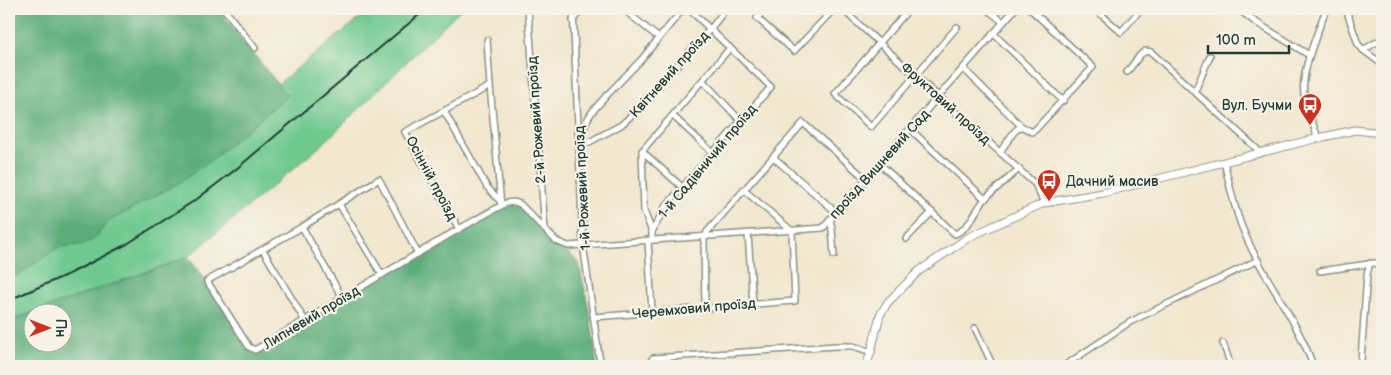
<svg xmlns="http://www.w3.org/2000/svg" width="1391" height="375" font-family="'Balsamiq Sans',sans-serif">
	<rect width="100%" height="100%" fill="#f7f3e8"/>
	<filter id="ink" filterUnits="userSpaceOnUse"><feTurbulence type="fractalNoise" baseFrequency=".02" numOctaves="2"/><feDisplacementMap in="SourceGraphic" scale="10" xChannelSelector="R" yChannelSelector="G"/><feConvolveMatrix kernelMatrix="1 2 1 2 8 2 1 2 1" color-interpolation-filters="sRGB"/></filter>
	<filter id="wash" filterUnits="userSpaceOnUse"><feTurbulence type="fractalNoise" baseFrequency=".0096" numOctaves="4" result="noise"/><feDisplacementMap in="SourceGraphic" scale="20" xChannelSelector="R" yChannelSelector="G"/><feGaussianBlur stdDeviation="1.12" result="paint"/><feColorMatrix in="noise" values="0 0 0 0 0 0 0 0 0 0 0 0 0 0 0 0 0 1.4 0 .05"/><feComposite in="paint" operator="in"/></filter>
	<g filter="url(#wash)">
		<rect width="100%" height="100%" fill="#f2e7cf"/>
		<polygon fill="#70c990" stroke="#488362" points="371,9 461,9 324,143 188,257 9,321 9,252 270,74 278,84"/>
		<g fill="#5cad7a" stroke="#3e7557" fill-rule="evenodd">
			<polygon points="9,9 218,9 287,96 210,161 182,181 108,222 96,237 91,241 80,245 59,247 9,281"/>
			<path d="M518,203L545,231L579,263L591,319L597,366H9V321L188,257L207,281L249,347L255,350L501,205ZM32,312H62V342H32Z"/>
		</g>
	</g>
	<g filter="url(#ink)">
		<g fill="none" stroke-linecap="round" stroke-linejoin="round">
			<g stroke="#889282" stroke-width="8">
				<g id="street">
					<polyline points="224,9 255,48"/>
					<polyline points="528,9 545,230"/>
					<polyline points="573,9 583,244 599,356 602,366"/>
					<polyline points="623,9 659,38"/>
					<polyline points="766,9 757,18 794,51 834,9"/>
					<polyline points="842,9 1035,184 1044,203"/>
					<polyline points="909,9 835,94 871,127 957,27"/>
					<polyline points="987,9 1003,22"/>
					<polyline points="1095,9 1121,32 1141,9"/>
					<polyline points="1238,9 1254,21 1309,55"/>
					<polyline points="1346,9 1358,44 1363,50"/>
					<polyline points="573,20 582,9"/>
					<polyline points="993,33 1063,101"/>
					<polyline points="1382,39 1363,50 1382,64"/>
					<polyline points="487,40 490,86"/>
					<polyline points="963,68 1021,126 1032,132 1036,129 1093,67 1030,9"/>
					<polyline points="1127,72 1141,54 1146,51 1151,52 1257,149 1258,154"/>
					<polyline points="703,81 741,121"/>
					<polyline points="1195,91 1210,56"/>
					<polyline points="444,111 487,187 500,201"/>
					<polyline points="673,116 713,153"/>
					<polyline points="910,129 985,199"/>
					<path d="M1318,138C1313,124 1307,109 1304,94C1300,72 1319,30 1326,9"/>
					<polyline points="581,142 586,122 592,112 607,95 641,60 683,9"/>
					<polyline points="580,147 621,125 632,115 711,28 726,9"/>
					<polyline points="642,151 682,187"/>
					<polyline points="1000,152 1014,132 1021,126"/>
					<polyline points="773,157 836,212"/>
					<path d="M1224,162C1230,185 1234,210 1244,232C1263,279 1297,318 1313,366"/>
					<path d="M880,164L955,234C971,228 975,209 986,198C996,188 1008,179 1019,169"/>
					<polyline points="339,204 382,275"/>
					<polyline points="830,219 832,229 834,255"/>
					<polyline points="302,227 342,297"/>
					<polyline points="459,229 405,132 490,86 501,205"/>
					<polyline points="652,232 644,211 642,151 730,48"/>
					<polyline points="748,234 753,304"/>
					<polyline points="906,239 932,212"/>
					<polyline points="648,240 652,312"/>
					<polyline points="652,240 652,232 665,207 771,87 689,9"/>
					<polyline points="263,250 305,321"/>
					<polyline points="418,254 379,179 302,227 207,281 249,347 255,350 459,229 506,203 514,202 520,204 556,241 568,246 823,228 1015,9"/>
					<polyline points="1320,271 1382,262"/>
					<polyline points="705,308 704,240 707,232 803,123 866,179"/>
					<polyline points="594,317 795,301 792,231 744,190"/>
					<polyline points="975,328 993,366"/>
					<polyline points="1223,343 1231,366"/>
					<polyline points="1313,365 1336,366"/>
					<polyline points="651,366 651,361 653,358 836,346 853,346 871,352"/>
					<polyline points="1064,366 1130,322 1258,260"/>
					<polyline points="1359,366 1361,360 1367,274 1370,263"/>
				</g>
			</g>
			<g stroke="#889282" stroke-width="9">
				<polyline id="secondary" points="866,366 871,352 880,315 888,302 919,271 969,237 1044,203 1103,193 1314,139 1355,130 1382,133"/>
			</g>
			<use href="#street" stroke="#fff" stroke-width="5"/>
			<use href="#secondary" stroke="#fff" stroke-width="7"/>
			<polyline stroke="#1f3d34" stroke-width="2" points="9,300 71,273 127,244 197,199 235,170 426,9"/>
		</g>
	</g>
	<defs>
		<g id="bus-pin" transform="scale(1.25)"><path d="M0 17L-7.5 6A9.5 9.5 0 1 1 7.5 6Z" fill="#c8321e" stroke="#f7f3e8"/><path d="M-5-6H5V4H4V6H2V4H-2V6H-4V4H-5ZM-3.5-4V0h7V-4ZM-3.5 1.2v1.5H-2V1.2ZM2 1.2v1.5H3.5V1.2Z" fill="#fff"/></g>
	</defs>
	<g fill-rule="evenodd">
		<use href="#bus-pin" x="1310" y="105"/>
		<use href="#bus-pin" x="1049" y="181"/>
	</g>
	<g text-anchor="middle" stroke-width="4.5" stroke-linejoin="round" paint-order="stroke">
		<g font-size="14" fill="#1f3d34" stroke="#f7f3e8">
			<text transform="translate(669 74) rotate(-48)" y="5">Квітневий проїзд</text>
			<text transform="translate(946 103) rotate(42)" y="5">Фруктовий проїзд</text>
			<text transform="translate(536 120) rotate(-94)" y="5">2-й Рожевий проїзд</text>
			<text transform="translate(707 161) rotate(-50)" y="5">1-й Садівничий проїзд</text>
			<text transform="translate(879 164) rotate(-48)" y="5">проїзд Вишневий Сад</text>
			<text transform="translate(432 178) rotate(62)" y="5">Осінній проїзд</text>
			<text transform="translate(582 188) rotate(-93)" y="5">1-й Рожевий проїзд</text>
			<text transform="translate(694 308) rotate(-5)" y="5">Черемховий проїзд</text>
			<text transform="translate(311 317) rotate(-31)" y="5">Липневий проїзд</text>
		</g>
		<g font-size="14" fill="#1f3d34" stroke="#f7f3e8" text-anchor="end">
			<text x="1292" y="110">Вул. Бучми</text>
			<text x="1066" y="186" text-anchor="start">Дачний масив</text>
		</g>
	</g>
	<rect width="1391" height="375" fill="none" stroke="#f7f3e8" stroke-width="30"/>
	<g transform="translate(48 328) rotate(90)"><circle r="24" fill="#f7f3e8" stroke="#a1aaa0"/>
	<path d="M0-4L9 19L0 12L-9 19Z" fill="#c8321e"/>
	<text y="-8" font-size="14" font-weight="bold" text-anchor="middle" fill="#1f3d34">Пн</text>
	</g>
	<path d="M1208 45v8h81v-8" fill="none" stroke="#1f3d34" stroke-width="2.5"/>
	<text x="1216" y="45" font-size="15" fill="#1f3d34" stroke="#f7f3e8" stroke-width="4" paint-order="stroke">100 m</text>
</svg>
